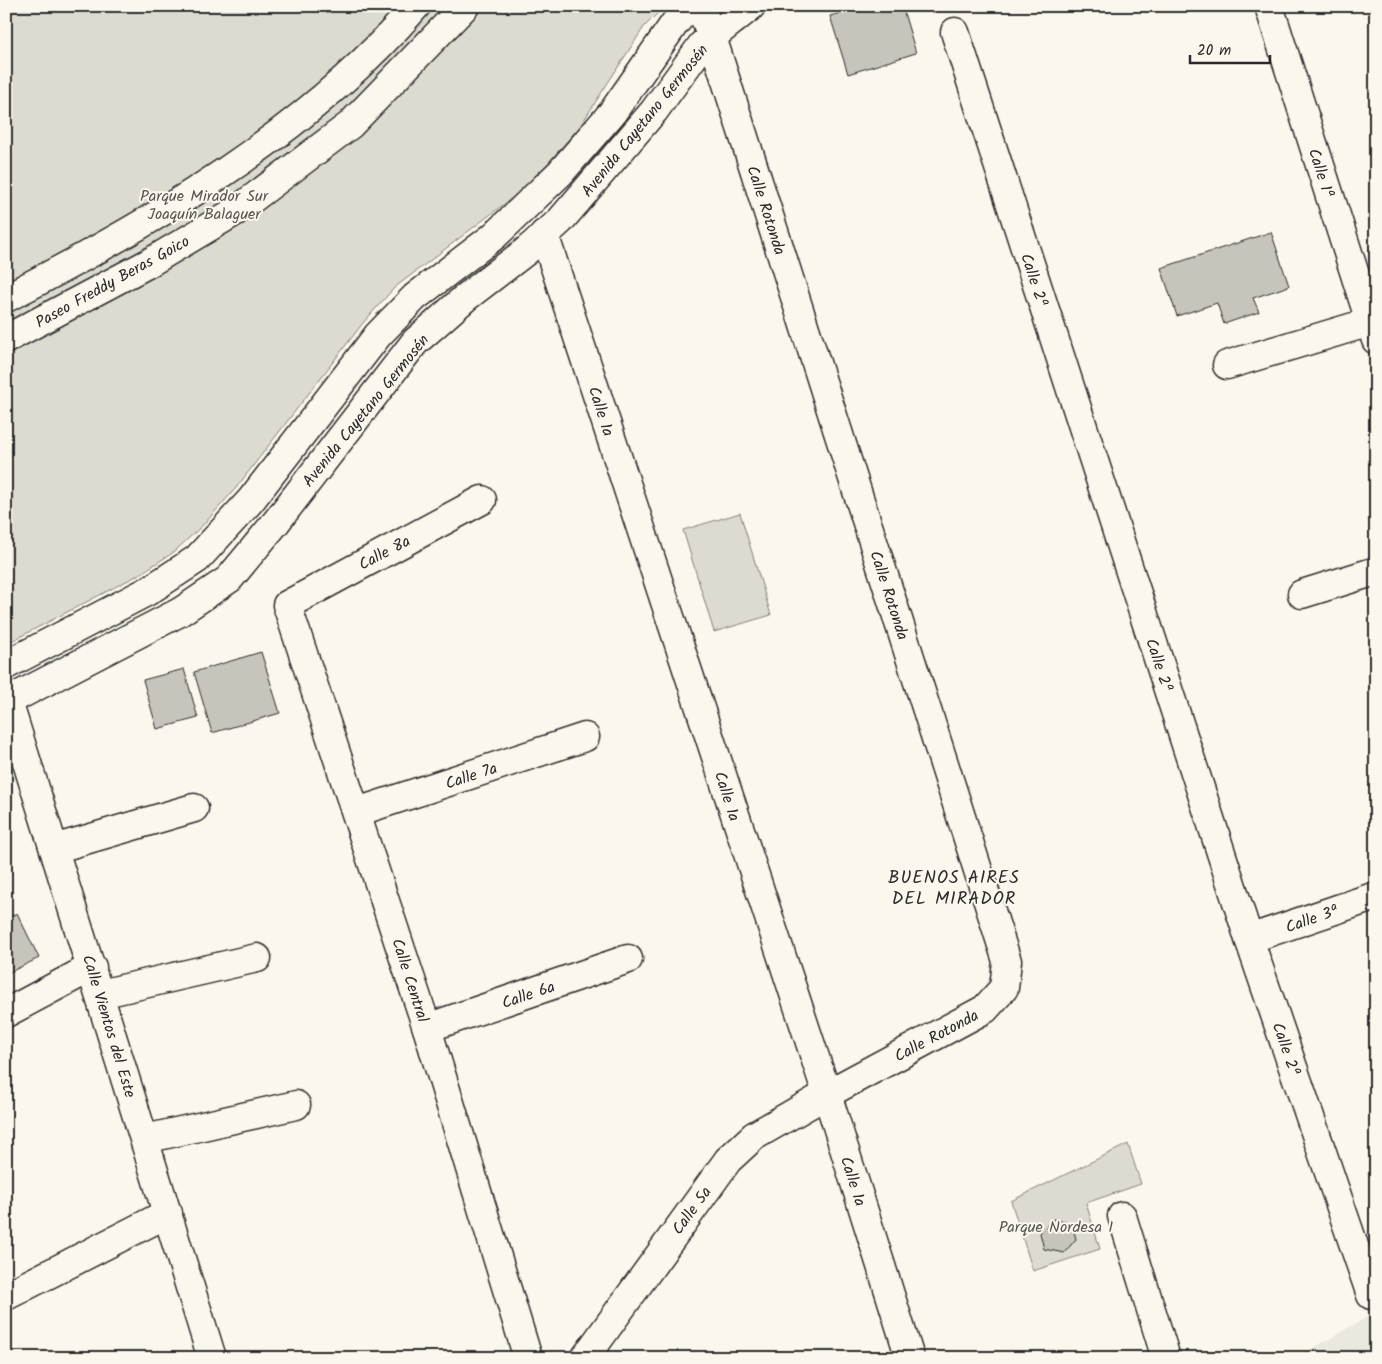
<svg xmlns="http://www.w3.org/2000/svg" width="1382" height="1364" font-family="Kalam,sans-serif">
	<rect width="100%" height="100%" fill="#fbf7ec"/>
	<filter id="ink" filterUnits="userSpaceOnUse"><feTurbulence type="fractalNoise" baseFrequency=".02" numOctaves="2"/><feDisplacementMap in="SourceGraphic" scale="10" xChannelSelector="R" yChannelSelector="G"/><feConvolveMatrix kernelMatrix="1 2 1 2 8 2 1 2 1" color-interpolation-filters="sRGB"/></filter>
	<g filter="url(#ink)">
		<polygon fill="#ebe8de" points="1376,1312 1376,1358 1296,1358"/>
		<g fill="#dddad0" stroke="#84827e">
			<polygon points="6,6 665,6 644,27 580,126 548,163 516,195 394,288 363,323 236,488 204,524 174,552 138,575 6,644"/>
			<polygon points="740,513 771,615 714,632 683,530"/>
			<polygon points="1128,1144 1141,1184 1086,1203 1100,1249 1033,1271 1011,1201"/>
		</g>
		<g fill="#c7c4bc" stroke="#2b2b2b">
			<polygon points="848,6 902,6 916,53 848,74 830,16 848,11"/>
			<polygon points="1271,232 1289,286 1253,298 1259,312 1224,324 1217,303 1177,316 1161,268"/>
			<polygon points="261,652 280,713 212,733 194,672"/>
			<polygon points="184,669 198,718 157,729 143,680"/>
			<polygon points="17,913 39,958 6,974 6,919"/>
			<polygon points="1053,1219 1072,1224 1076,1239 1064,1253 1044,1249 1040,1233"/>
		</g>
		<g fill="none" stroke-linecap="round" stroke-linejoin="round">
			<g stroke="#2b2b2b" stroke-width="31">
				<g id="street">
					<polyline points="1269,6 1376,340"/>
					<polyline points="955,32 1249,939 1371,1295"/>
					<polyline points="544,234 827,1094 910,1358"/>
					<polyline points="1227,365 1370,322"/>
					<polyline points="482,500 287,605 427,1028 528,1358"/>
					<polyline points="1302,594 1376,571"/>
					<polyline points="6,695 212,1358"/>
					<polyline points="357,812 585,737"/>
					<polyline points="54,849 194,808"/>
					<polyline points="1249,939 1376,896"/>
					<polyline points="100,994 257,958"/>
					<polyline points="6,1013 92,967"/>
					<polyline points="427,1028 628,959"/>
					<polyline points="145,1139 296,1105"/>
					<polyline points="1122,1216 1166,1358"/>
					<polyline points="6,1296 168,1213"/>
					<polyline points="585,1358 728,1160 754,1136 827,1094 985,1009 1004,988 1007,961 712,37 700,6"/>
				</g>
			</g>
			<g stroke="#2b2b2b" stroke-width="31">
				<g id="secondary">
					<path d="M6,298C154,222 306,134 416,6"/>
					<polyline points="6,339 147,264 236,211 350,125 465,6"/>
					<polyline points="6,665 148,591 197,559 251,500 378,335 415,297 494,236 560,173 612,113 675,23 690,6"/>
					<polyline points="6,702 180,612 229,579 277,521 415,342 465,298 525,252 560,221 654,111 702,45 751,6"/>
				</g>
			</g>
			<use href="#street" stroke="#fbf7ec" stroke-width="28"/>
			<use href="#secondary" stroke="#fbf7ec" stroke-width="28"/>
		</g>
	</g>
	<g text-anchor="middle" stroke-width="4" stroke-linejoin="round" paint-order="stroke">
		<g font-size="16" fill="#2b2b2b" stroke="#fbf7ec">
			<text transform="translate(644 120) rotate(-51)" y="6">Avenida Cayetano Germosén</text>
			<text transform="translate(1322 173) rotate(72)" y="6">Calle 1ª</text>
			<text transform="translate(767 210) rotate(72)" y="6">Calle Rotonda</text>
			<text transform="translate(1035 280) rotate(72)" y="6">Calle 2ª</text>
			<text transform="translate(112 281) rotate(-29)" y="6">Paseo Freddy Beras Goico</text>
			<text transform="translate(365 410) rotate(-51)" y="6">Avenida Cayetano Germosén</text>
			<text transform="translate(602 411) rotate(72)" y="6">Calle 1a</text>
			<text transform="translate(384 552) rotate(-28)" y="6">Calle 8a</text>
			<text transform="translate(890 595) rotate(72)" y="6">Calle Rotonda</text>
			<text transform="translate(1160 665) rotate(72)" y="6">Calle 2ª</text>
			<text transform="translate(471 775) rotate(-18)" y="6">Calle 7a</text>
			<text transform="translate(728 796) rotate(72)" y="6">Calle 1a</text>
			<text transform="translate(1312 918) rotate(-19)" y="6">Calle 3ª</text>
			<text transform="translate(411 980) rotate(72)" y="6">Calle Central</text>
			<text transform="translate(528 994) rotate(-19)" y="6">Calle 6a</text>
			<text transform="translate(110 1026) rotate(73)" y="6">Calle Vientos del Este</text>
			<text transform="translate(936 1035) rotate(-28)" y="6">Calle Rotonda</text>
			<text transform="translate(1287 1049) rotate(71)" y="6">Calle 2ª</text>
			<text transform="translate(854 1181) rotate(72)" y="6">Calle 1a</text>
			<text transform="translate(691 1210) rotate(-54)" y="6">Calle 5a</text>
		</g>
		<g font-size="16" fill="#585754" stroke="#fbf7ec">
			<text x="204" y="201">Parque Mirador Sur<tspan x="204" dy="18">Joaquín Balaguer</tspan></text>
			<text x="1056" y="1232">Parque Nordesa I</text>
		</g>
		<g font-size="18" letter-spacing="1" fill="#2b2b2b" stroke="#fbf7ec">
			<text x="954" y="883">BUENOS AIRES<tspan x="954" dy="21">DEL MIRADOR</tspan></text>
		</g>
	</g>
	<rect width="1382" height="1364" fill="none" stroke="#fbf7ec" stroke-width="25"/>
	<rect x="12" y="12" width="1357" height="1339" fill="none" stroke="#2b2b2b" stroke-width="2" filter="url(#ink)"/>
	<path d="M1190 55v8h80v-8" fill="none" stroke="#2b2b2b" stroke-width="2.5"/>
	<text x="1197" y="55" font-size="15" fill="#2b2b2b" stroke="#fbf7ec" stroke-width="4" paint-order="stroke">20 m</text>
</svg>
